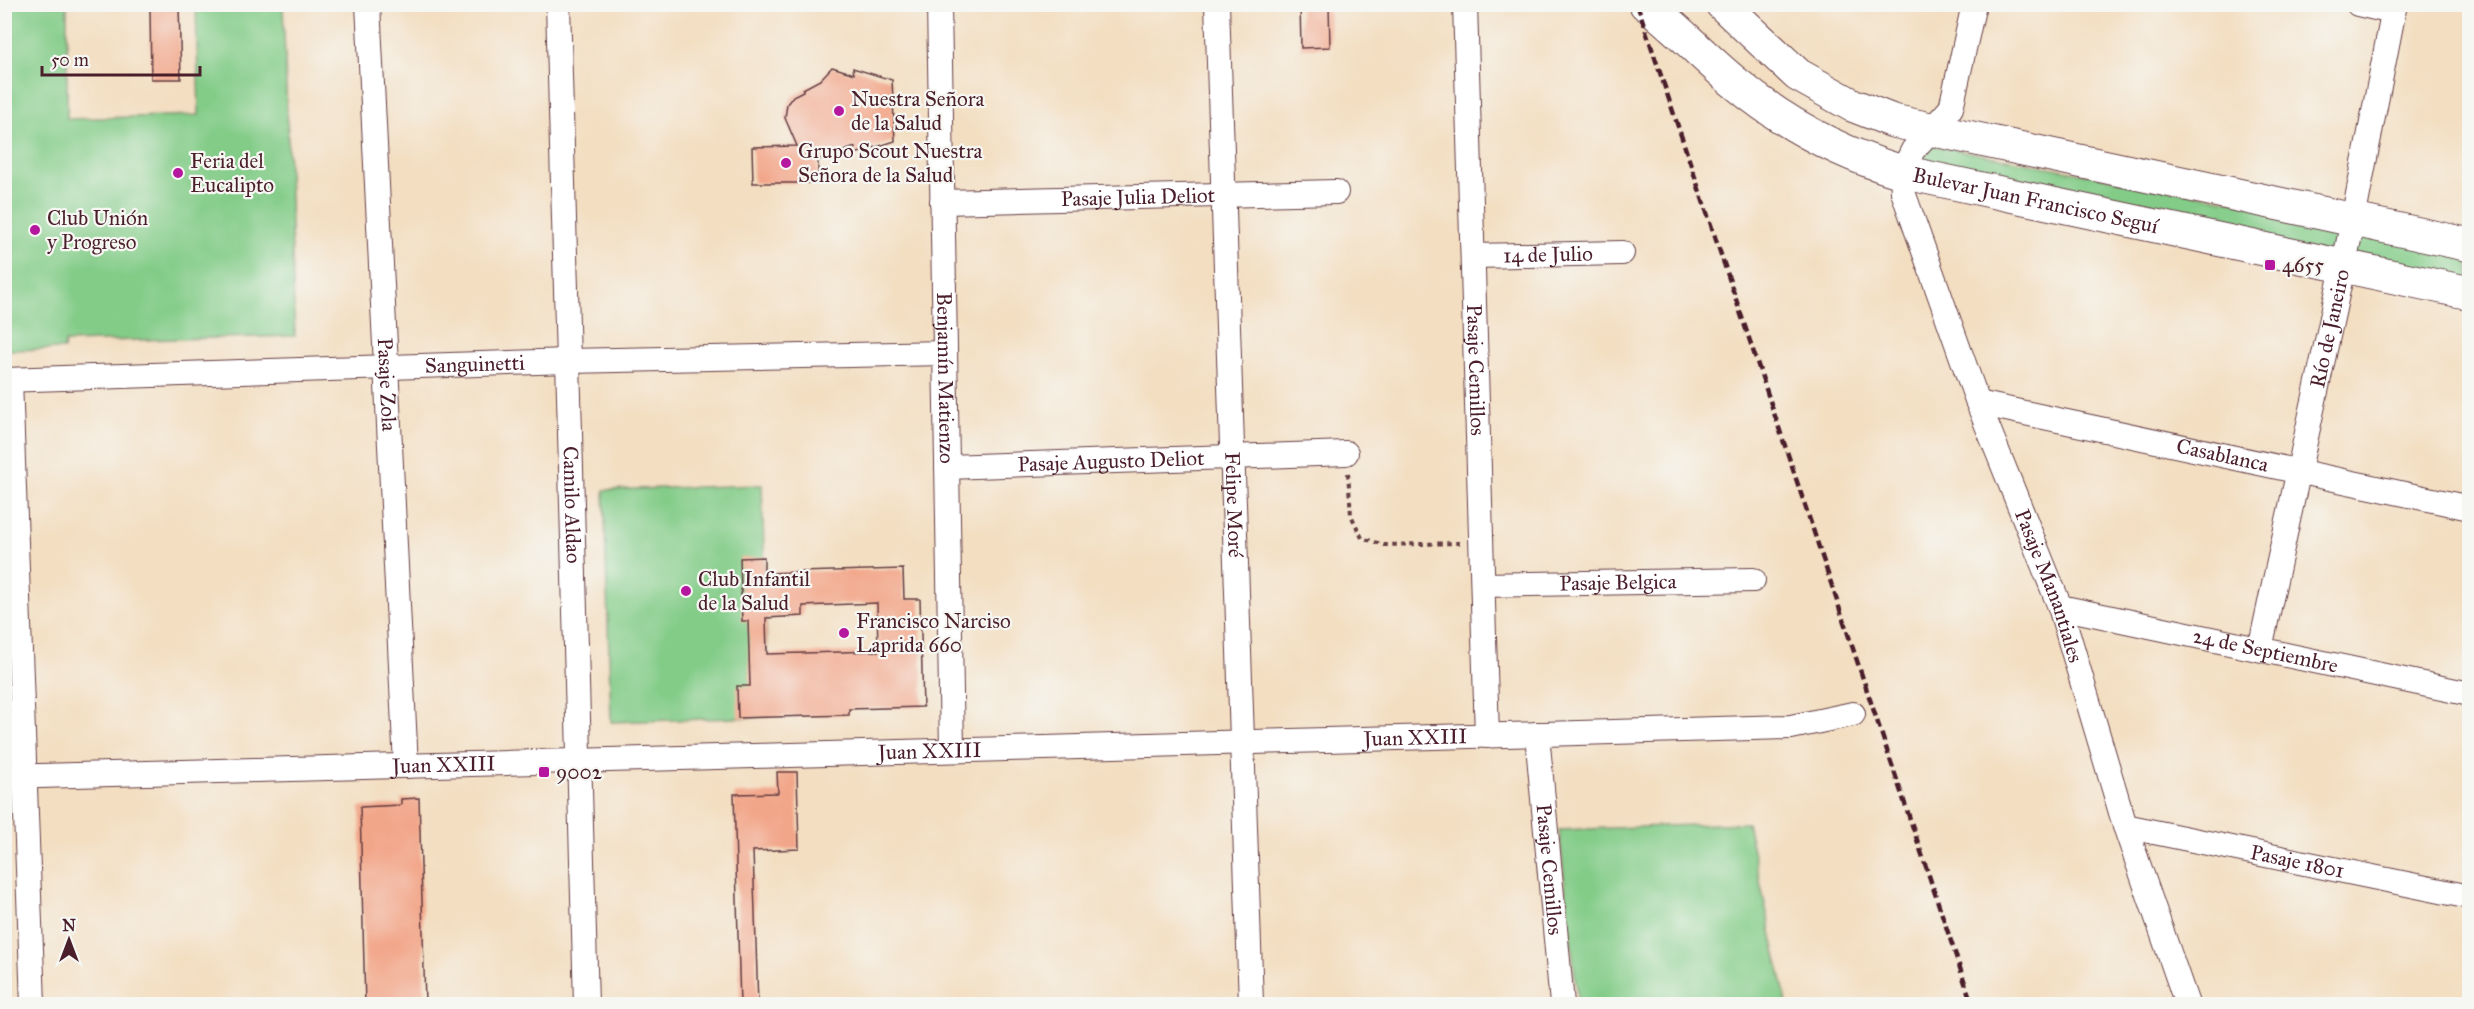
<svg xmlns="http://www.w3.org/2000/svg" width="2474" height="1009" font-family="'IM FELL Great Primer',serif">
	<rect width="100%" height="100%" fill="#f6f6f2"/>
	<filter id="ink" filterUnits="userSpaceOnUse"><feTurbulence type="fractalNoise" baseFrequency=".0167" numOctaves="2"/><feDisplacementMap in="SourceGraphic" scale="12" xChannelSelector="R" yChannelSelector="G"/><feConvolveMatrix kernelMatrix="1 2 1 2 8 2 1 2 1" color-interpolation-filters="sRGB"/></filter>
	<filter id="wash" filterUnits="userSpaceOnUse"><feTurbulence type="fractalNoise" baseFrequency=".008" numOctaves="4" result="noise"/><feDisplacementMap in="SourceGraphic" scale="24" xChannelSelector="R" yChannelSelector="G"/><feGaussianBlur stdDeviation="1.35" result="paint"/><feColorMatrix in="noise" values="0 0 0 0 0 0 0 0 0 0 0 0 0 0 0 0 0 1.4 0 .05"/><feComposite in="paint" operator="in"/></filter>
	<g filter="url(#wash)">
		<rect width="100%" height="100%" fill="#f3dec1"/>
		<g fill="#83cc88" stroke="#66765a" stroke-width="1.5">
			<polygon points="5,4 67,5 67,119 199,115 196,5 283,5 295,336 65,342 64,349 5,350"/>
			<polygon points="1920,143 2469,245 2469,293 1905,164"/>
			<polygon points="762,485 769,717 611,722 604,490"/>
			<polygon points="1747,823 1787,1004 1578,1004 1559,830"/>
		</g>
		<g id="blocks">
			<g fill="#f2a689" fill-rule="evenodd">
				<polygon points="1300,4 1329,4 1330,47 1301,48"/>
				<polygon points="179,7 181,79 151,79 150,8"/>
				<polygon points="832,67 854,74 853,68 892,80 895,141 855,154 855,147 818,160 818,183 753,183 752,147 797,146 785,118 787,104 793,96 803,91 803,89 820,80"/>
				<path d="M764,557V573L903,569L904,599H920L923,707L849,709V715L738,718L737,686H750L748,621H742L740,558ZM877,603L878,651L767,654L766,618L803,616V606Z"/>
				<polygon points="777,772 797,772 799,849 753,851 758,1005 740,1005 734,794 778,793"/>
				<polygon points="419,798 425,1003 365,1005 360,807 401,805 401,799"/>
			</g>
		</g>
	</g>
	<g filter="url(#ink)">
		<use href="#blocks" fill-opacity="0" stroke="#633c42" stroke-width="1.5"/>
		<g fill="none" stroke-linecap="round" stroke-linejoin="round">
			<g stroke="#633c42" stroke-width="26">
				<g id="minor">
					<path id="s1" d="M368,4L406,766"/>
					<path id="s2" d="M558,4L586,1004"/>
					<path id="s3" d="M939,4L952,750"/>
					<path id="s4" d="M1217,4L1251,1004"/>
					<path id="s5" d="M1465,4L1487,736"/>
					<path id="s6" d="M1974,4L1951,108L1913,150L1902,172L1903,192L1978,403L2060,607L2125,826L2187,1004"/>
					<polyline points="2358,4 2393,12"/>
					<path id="s7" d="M942,202L1336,192"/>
					<path id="s8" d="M1474,256L1622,253"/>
					<path id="s9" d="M4,380L568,361L945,353"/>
					<polyline points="10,380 33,1004"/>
					<path id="s10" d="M1978,403L2470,508"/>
					<path id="s11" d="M947,467L1346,453"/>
					<path id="s12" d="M1483,585L1753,580"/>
					<path id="s13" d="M2060,607L2470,694"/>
					<path id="s14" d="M2260,649L2350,235L2395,4"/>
					<path id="s15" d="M1537,734L1562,1004"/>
					<path id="s16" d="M4,777L1791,727L1853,714"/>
					<path id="s17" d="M2125,826L2470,897"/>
				</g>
			</g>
			<g stroke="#633c42" stroke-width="35">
				<g id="secondary">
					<path id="s18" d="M1646,4C1677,28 1703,56 1733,81C1784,124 1839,153 1902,172L2470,293"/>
					<polyline points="1722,4 1798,75 1852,105 1893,121 2470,245"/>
				</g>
			</g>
			<polyline stroke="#633c42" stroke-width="4" stroke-dasharray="4.5 4.5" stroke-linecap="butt" points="1348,473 1351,515 1362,538 1384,545 1460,543"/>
			<use href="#minor" stroke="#fff" stroke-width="24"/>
			<use href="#secondary" stroke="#fff" stroke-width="33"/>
			<polyline stroke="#4a1f2b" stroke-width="4.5" stroke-dasharray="9 4.5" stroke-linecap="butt" points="1637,4 1972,1004"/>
		</g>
	</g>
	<g fill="#b5179e" stroke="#f6f6f2" stroke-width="2">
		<circle cx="839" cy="111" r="6"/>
		<circle cx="786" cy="163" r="6"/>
		<circle cx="178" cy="173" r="6"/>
		<circle cx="35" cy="230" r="6"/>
		<rect x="2264" y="259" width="12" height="12" rx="3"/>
		<circle cx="686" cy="591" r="6"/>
		<circle cx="844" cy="633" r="6"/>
		<rect x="538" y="766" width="12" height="12" rx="3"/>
	</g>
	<g text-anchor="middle" stroke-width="4.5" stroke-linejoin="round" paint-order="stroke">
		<g font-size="21" fill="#4a1f2b" stroke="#f6f6f2" text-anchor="start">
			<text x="851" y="106">Nuestra Señora<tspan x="851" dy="24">de la Salud</tspan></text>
			<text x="798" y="158">Grupo Scout Nuestra<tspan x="798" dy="24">Señora de la Salud</tspan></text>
			<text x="190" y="168">Feria del<tspan x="190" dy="24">Eucalipto</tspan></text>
			<text x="47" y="225">Club Unión<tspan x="47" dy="24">y Progreso</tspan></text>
			<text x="2282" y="272">4655</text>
			<text x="698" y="586">Club Infantil<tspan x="698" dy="24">de la Salud</tspan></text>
			<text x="856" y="628">Francisco Narciso<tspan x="856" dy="24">Laprida 660</tspan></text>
			<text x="556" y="779">9002</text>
		</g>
		<g font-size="21" fill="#4a1f2b" stroke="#f6f6f2">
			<text dy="7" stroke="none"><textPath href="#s7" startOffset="196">Pasaje Julia Deliot</textPath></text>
			<text dy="7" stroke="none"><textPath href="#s18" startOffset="446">Bulevar Juan Francisco Seguí</textPath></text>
			<text dy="7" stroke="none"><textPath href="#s8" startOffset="74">14 de Julio</textPath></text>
			<text dy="7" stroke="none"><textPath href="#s14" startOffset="328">Río de Janeiro</textPath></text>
			<text dy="7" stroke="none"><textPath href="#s9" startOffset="471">Sanguinetti</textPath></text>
			<text dy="7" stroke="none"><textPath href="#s5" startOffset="366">Pasaje Cemillos</textPath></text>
			<text dy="7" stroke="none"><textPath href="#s3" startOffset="374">Benjamín Matienzo</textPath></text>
			<text dy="7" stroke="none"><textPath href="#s1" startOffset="381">Pasaje Zola</textPath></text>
			<text dy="7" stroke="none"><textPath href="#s10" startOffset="250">Casablanca</textPath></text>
			<text dy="7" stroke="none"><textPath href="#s11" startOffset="164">Pasaje Augusto Deliot</textPath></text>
			<text dy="7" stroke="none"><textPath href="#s4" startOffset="501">Felipe Moré</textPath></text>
			<text dy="7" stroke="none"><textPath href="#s2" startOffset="501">Camilo Aldao</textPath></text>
			<text dy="7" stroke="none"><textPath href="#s12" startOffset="135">Pasaje Belgica</textPath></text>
			<text dy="7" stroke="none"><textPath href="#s6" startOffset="628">Pasaje Manantiales</textPath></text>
			<text dy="7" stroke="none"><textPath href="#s13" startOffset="210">24 de Septiembre</textPath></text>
			<text dy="7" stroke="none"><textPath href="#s16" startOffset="1412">Juan XXIII</textPath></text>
			<text dy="7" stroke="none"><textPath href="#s16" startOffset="926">Juan XXIII</textPath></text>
			<text dy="7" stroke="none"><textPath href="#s16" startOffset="440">Juan XXIII</textPath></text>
			<text dy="7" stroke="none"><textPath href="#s17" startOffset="176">Pasaje 1801</textPath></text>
			<text dy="7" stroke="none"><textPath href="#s15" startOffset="136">Pasaje Cemillos</textPath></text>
		</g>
	</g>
	<rect width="2474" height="1009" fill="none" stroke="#f6f6f2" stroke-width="24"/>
	<g transform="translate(69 940)" stroke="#f6f6f2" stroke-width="4.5" paint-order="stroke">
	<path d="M0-4.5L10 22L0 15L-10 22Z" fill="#4a1f2b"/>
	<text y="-9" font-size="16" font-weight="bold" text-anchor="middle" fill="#4a1f2b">N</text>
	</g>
	<path d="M42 66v9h158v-9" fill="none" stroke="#4a1f2b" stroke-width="3"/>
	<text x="51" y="66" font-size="18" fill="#4a1f2b" stroke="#f6f6f2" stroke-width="4.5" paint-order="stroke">50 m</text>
</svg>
